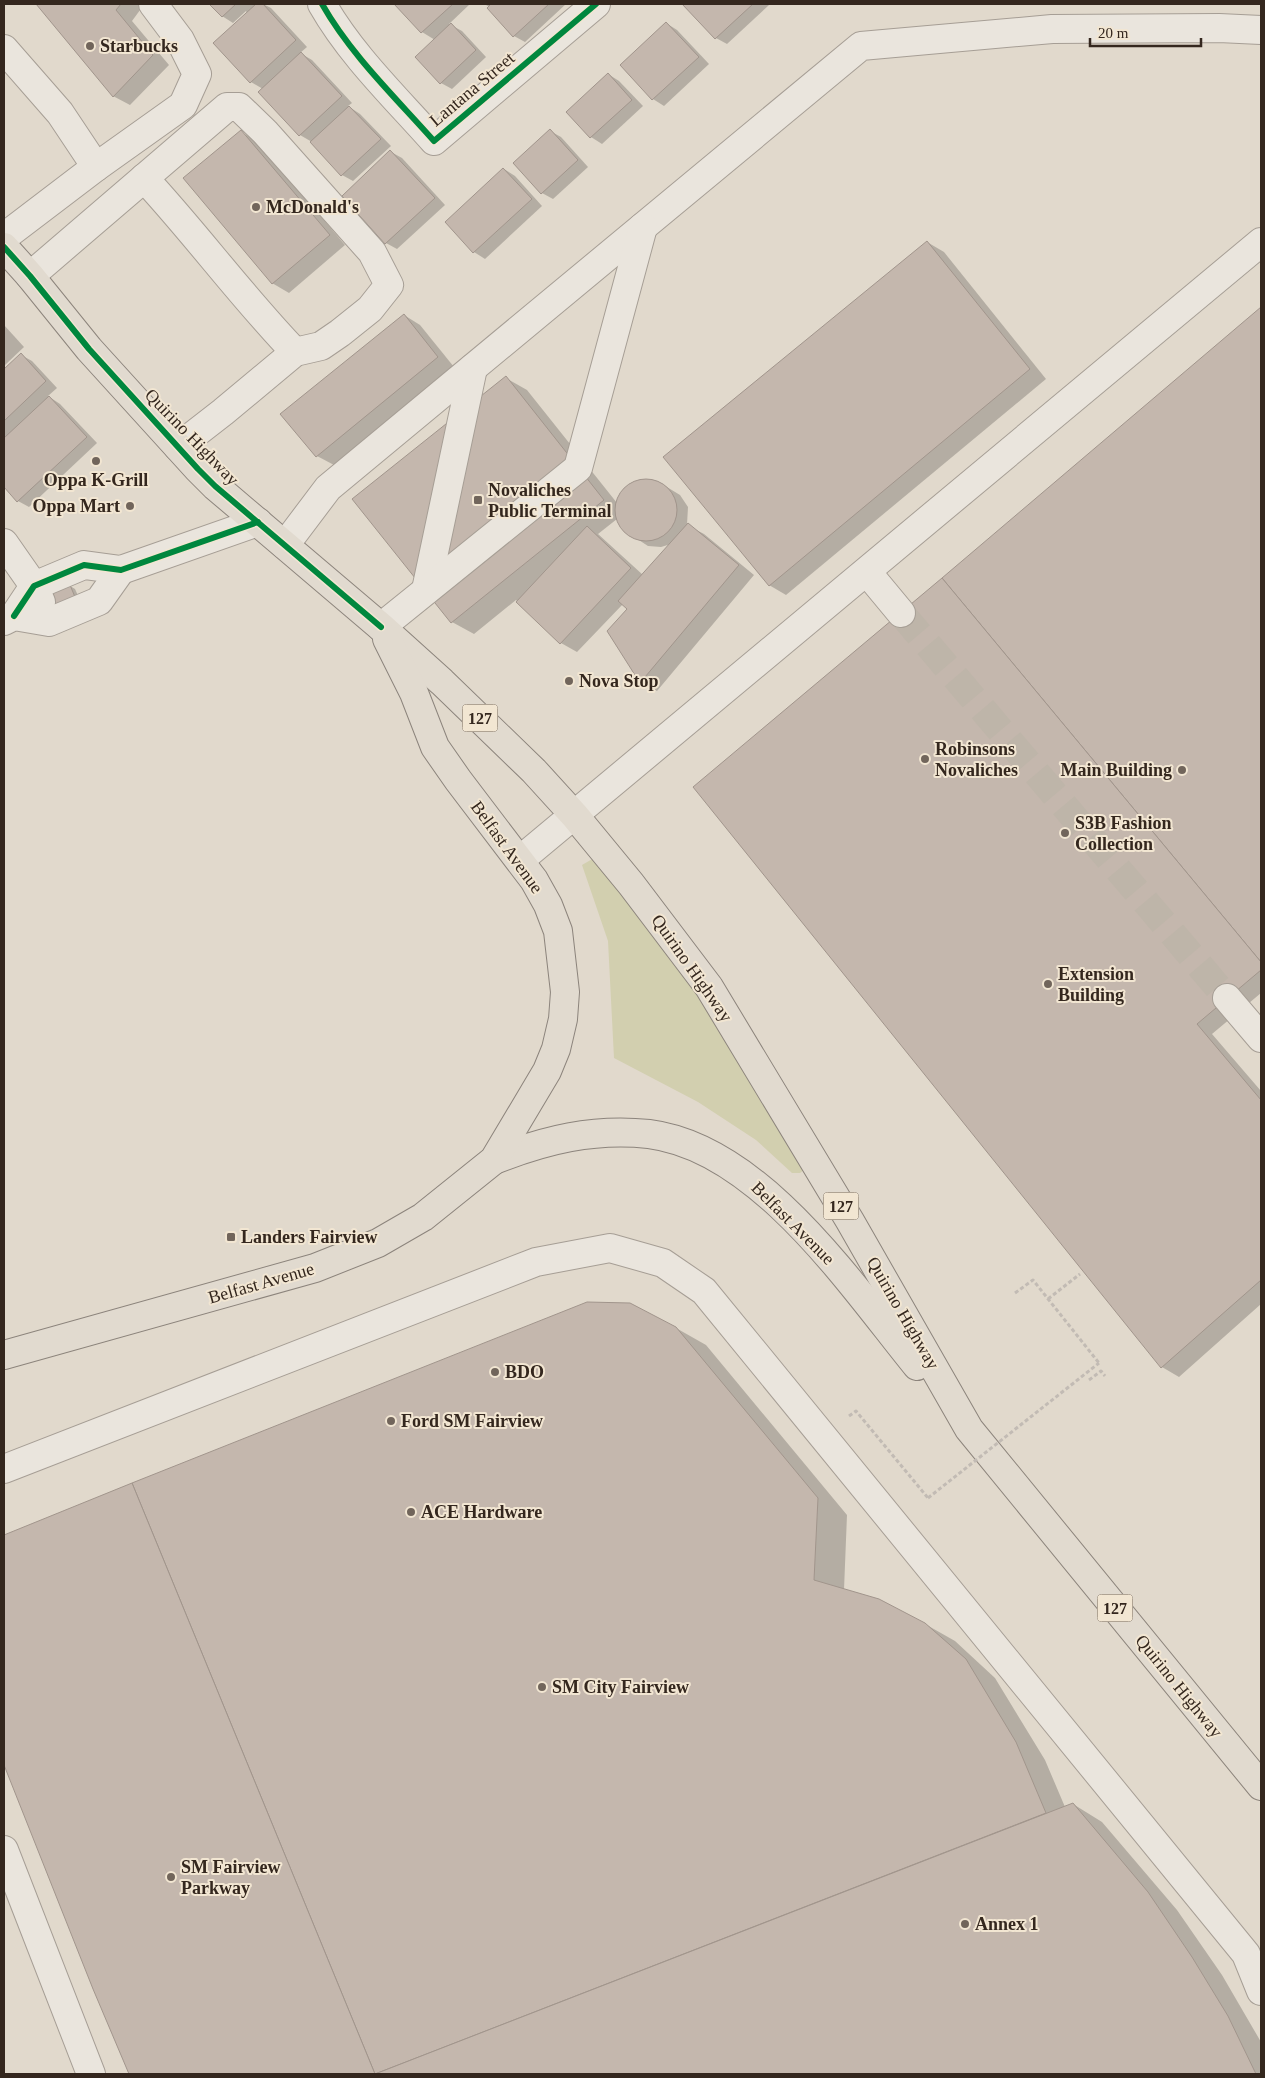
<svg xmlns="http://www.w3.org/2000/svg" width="1265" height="2078" font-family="'Times New Roman',serif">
	<rect width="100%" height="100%" fill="#e1d9cc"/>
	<polygon fill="#d2cfaf" points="594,858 703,999 805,1169 800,1173 792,1173 756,1140 698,1102 614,1058 608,941 582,865"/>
	<g fill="#0003" fill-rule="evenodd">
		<polygon points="37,4 141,4 143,6 132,21 169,65 130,105 113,96"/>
		<polygon points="211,4 263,4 271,8 307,47 300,53 312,60 352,103 348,106 360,114 391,146 353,181 342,175 312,142 300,135 263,89 251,82 247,13 246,11 233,23 222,16"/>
		<polygon points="396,4 470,4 449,24 462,31 486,57 452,89 441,83 435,40 422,32"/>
		<polygon points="484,4 566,4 525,42 514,36 490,7"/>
		<polygon points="684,4 768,4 769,5 727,44 716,38"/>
		<polygon points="666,23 677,30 709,64 664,106 653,99 621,65"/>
		<polygon points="608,74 619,81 643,106 602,144 591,137 568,112"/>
		<polygon points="550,131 561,137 588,167 553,199 542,193"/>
		<polygon points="241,132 257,141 345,245 289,293 272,283"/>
		<polygon points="391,152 402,158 445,205 397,249 386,243"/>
		<polygon points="504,169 515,176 542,206 485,259 474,252 447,222"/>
		<polygon points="927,242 944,252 1046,379 786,595 769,585"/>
		<polygon points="1261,309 1261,993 1212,1034 1261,1091 1261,1304 1179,1377 1162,1367 695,787"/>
		<polygon points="404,315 420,325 454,367 334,465 317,456"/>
		<polygon points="4,325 24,347 4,366"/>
		<polygon points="21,355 32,361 57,388 48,396 60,404 97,443 29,507 18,501 4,485 4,371"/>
		<path d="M506,378L527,390L617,503L621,493L631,484L644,479L657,481L680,495L688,507L687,525L704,534L754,575L657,691L641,682L609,631L629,609L623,604L577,652L561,643L516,600L474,634L452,622ZM617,519L625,531L648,546L661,547L671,544L643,575L598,534Z"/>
		<polygon points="70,586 75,589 80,600 62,608"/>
		<polygon points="676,1328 706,1345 847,1515 844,1590 925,1624 955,1641 995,1678 1045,1760 1065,1807 1073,1804 1102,1822 1177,1910 1222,1975 1261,2042 1261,2074 130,2074 4,1762 4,1536 132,1484"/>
	</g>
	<g fill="#c4b7ad" stroke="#a1958c">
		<polygon points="36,4 121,4 116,10 153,55 113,97"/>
		<polygon points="209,4 236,4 222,17"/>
		<polygon points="256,4 263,4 296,40 250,83 213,43"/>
		<polygon points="394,4 453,4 421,33"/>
		<polygon points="491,4 549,4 513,37 487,8"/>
		<polygon points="682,4 753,4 715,39"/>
		<polygon points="666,22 699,57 652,100 620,65"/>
		<polygon points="451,23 476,50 440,84 415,57"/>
		<polygon points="301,52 342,96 299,136 258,92"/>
		<polygon points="608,73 632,100 590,138 566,112"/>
		<polygon points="349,106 381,139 341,176 310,142"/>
		<polygon points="550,129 578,160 541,194 513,163"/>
		<polygon points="241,130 330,235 272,284 183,178"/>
		<polygon points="390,150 435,198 385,244 342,196"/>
		<polygon points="503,168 532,199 473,253 445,222"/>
		<polygon points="927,241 1030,369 769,586 663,457"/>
		<polygon points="1261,307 1261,962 942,578"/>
		<polygon points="404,314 438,357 316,457 280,414"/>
		<polygon points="21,353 46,381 4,421 4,369"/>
		<polygon points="506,376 604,500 451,623 352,499"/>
		<polygon points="49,396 87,437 17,502 4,487 4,438"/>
		<circle cx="646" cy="510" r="31"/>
		<polygon points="688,523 739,565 640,683 607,631 627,609 618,601"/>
		<polygon points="587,526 631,568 560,644 516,602"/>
		<polygon points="942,578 1261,962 1261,970 1197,1024 1261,1100 1261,1280 1161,1368 693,787"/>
		<polygon points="70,585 75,597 55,606 50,593"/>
		<polygon points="587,1302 630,1303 676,1327 818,1498 814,1580 879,1599 925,1623 966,1659 1016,1742 1046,1813 375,2074 132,1483"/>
		<polygon points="132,1483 375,2074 129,2074 93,1989 4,1765 4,1535"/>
		<polygon points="1073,1803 1148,1892 1192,1957 1228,2016 1256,2074 375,2074"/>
	</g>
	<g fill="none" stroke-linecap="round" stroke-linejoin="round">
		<polyline stroke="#beb5a9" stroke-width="28" stroke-dasharray="28 14" stroke-linecap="butt" points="901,613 1227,998"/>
		<g stroke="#a69e95" stroke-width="30">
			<g id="minor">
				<path d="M322,4C351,55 395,97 434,141L596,4"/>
				<polyline points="4,49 60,113 96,167 4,237"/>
				<polyline points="96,167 183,105 197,74 180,40 153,4"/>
				<path d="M144,178C196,234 242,297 295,352"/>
				<polyline points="30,276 227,107 239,107 265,132 372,252 389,285 370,309 340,333 321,346 295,352 223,412 178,447"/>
				<polyline points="4,543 34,586 41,602"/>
				<polyline points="285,545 328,488 861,46 1052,29 1219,28 1261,30"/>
				<polyline points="867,572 901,613"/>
				<polyline points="426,590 473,368"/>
				<polyline points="14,616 34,586 84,565 121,570 258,522"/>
				<polyline points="4,621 14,616 49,622 99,601 121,570"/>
				<polyline points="381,627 578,468 643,227"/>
				<polyline points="520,860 1261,242"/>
				<polyline points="1227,998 1261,1038"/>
				<polyline points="4,1469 536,1262 610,1248 663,1263 704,1291 1246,1954 1261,1991"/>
				<polyline points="4,1850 91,2074"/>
			</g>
		</g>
		<g stroke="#8c847c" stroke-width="30">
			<g id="major">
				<polyline points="4,247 30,276 89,349 198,469 215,486 381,627 442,682 534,771 575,816 631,884 709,987 850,1221 969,1429 1261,1786"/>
				<path d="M494,1160C545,1140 593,1128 649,1134C760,1148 851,1285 917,1366"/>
				<polyline points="4,1355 315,1268 378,1243 423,1217 494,1160 547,1071 556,1049 563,1019 565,992 558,931 548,905 534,880 458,780 435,747 414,693 387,639"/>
			</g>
		</g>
		<g stroke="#c2bbb4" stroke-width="3" stroke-dasharray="4 2.5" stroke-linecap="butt">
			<polyline points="1015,1293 1033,1280 1099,1363"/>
			<polyline points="1048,1299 1080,1274"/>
			<polyline points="1089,1380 1101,1371 1105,1376"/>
			<polyline points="849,1416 856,1411 928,1498"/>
		</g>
		<use href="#minor" stroke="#eae5dd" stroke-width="28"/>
		<use href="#major" stroke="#e1dacf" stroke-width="28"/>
		<polyline stroke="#c2bbb4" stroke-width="3" stroke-dasharray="4 2.5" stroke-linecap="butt" points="928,1498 1099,1363"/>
		<g stroke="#f2e6d2" stroke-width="9">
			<g id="cycleway">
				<path d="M322,4C351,55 395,97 434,141L596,4"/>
				<polyline points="4,247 30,276 89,349 198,469 215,486 381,627"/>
				<polyline points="14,616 34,586 84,565 121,570 258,522"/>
			</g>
		</g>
		<use href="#cycleway" stroke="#00873e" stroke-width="6"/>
	</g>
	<g fill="#71655b" stroke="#f2e6d2" stroke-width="2">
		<circle cx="90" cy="46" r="5"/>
		<circle cx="256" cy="207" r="5"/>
		<circle cx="96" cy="461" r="5"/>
		<rect x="473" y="495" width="10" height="10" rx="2.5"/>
		<circle cx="130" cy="506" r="5"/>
		<circle cx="569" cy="681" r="5"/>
		<circle cx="925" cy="759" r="5"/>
		<circle cx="1182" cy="770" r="5"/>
		<circle cx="1065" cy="833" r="5"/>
		<circle cx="1048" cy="984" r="5"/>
		<rect x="226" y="1232" width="10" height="10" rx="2.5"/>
		<circle cx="495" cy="1372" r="5"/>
		<circle cx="391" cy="1421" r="5"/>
		<circle cx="411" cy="1512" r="5"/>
		<circle cx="542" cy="1687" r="5"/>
		<circle cx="171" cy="1877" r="5"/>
		<circle cx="965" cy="1924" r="5"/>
	</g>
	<g text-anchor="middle" stroke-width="4" stroke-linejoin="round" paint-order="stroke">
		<g fill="#f2e6d2" stroke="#6d6054" stroke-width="1">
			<rect x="462.5" y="704.5" width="35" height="27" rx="4"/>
			<rect x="823.5" y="1192.5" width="35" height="27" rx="4"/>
			<rect x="1097.5" y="1594.5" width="35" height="27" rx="4"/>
		</g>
		<g font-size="16" font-weight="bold" fill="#34271e">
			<text x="480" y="724">127</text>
			<text x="841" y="1212">127</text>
			<text x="1115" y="1614">127</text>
		</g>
		<g font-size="18" font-weight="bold" fill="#34271e" stroke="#f2e6d2" text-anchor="start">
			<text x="100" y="52">Starbucks</text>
			<text x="266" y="213">McDonald's</text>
			<text x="96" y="486" text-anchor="middle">Oppa K-Grill</text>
			<text x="488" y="496">Novaliches<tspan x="488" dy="21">Public Terminal</tspan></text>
			<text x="120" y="512" text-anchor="end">Oppa Mart</text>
			<text x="579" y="687">Nova Stop</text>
			<text x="935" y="755">Robinsons<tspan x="935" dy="21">Novaliches</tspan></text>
			<text x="1172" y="776" text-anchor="end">Main Building</text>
			<text x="1075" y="829">S3B Fashion<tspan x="1075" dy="21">Collection</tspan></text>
			<text x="1058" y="980">Extension<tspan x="1058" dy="21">Building</tspan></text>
			<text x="241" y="1243">Landers Fairview</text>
			<text x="505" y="1378">BDO</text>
			<text x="401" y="1427">Ford SM Fairview</text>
			<text x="421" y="1518">ACE Hardware</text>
			<text x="552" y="1693">SM City Fairview</text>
			<text x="181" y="1873">SM Fairview<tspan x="181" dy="21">Parkway</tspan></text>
			<text x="975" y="1930">Annex 1</text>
		</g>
		<g font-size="18" fill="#34271e" stroke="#f2e6d2">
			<text transform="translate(472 89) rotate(-40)" y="6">Lantana Street</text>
			<text transform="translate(192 437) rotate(46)" y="6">Quirino Highway</text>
			<text transform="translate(507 847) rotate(54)" y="6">Belfast Avenue</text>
			<text transform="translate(692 968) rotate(55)" y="6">Quirino Highway</text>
			<text transform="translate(793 1223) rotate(45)" y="6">Belfast Avenue</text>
			<text transform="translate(261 1283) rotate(-16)" y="6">Belfast Avenue</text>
			<text transform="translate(903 1313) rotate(60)" y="6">Quirino Highway</text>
			<text transform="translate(1179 1686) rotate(51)" y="6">Quirino Highway</text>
		</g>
	</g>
	<rect width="1265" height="2078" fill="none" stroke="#34271e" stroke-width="10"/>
	<path d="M1090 38v8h111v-8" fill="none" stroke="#34271e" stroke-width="2.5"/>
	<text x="1098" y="38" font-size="15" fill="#34271e" stroke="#f2e6d2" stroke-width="4" paint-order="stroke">20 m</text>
</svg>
